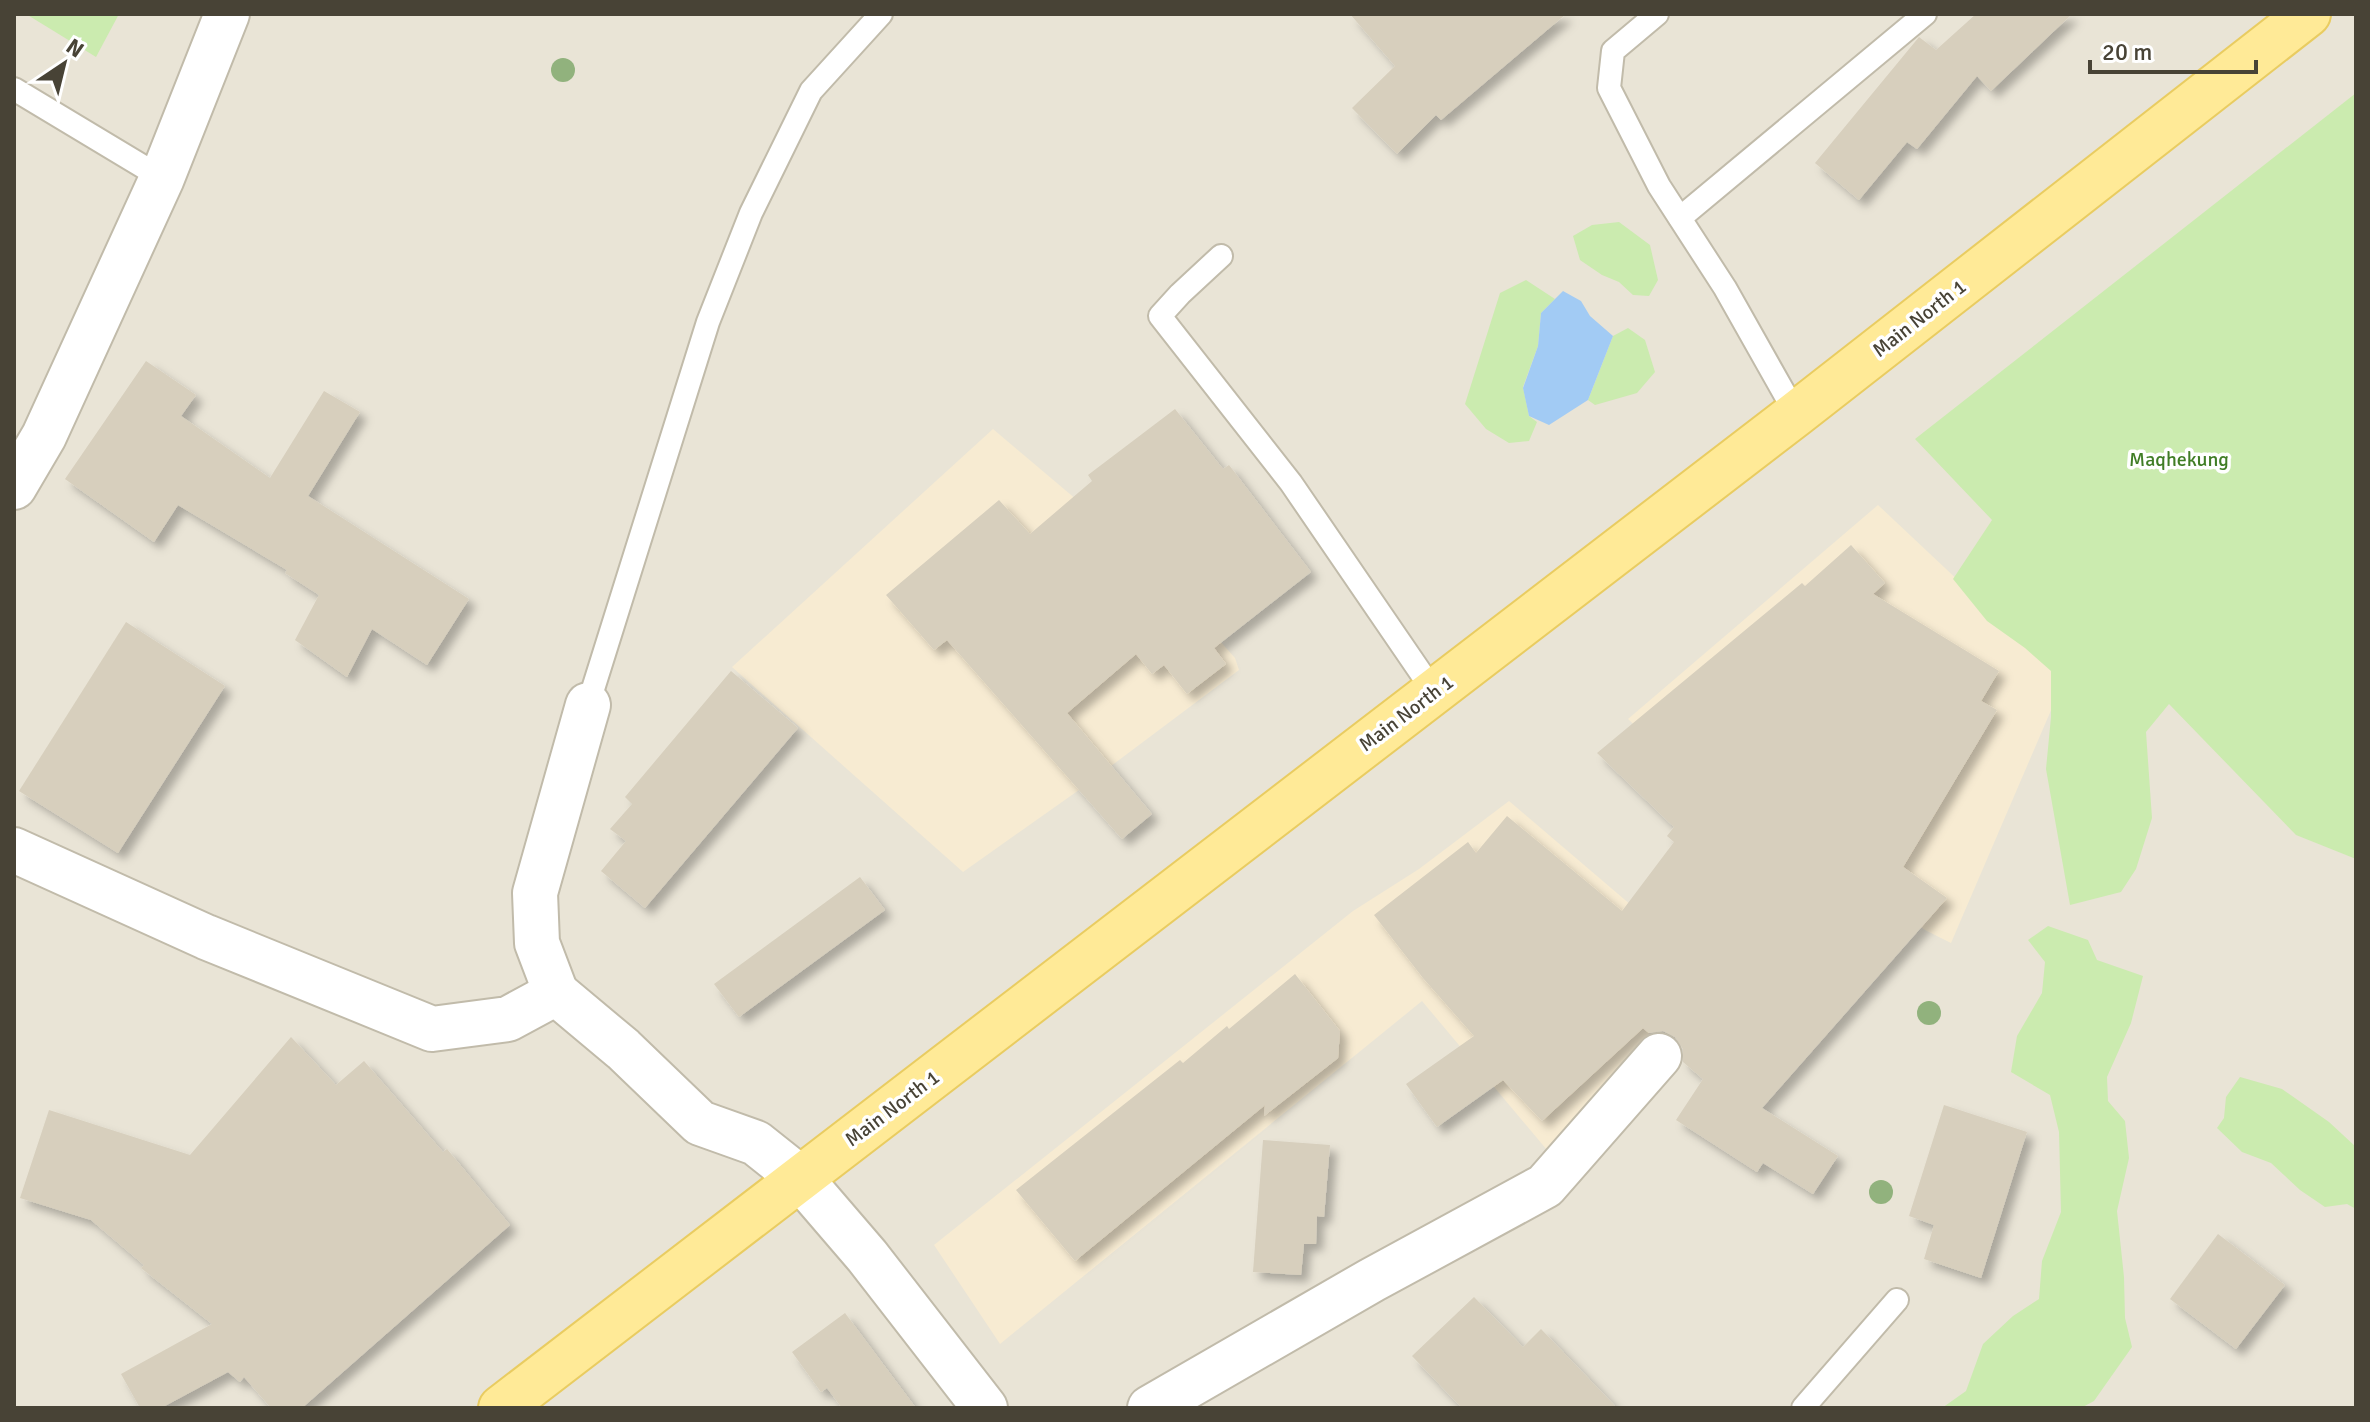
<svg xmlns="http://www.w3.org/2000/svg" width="2370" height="1422" font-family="Signika,sans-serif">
	<defs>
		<filter id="shadow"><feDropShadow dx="7" dy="7" stdDeviation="4" flood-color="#0004"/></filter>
	</defs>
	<rect width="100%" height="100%" fill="#f5f2e8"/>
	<rect fill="#e9e4d6" x="14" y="14" width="2342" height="1394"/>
	<g fill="#f7ebd2">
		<polygon points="993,429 1148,560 1235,658 1239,670 1079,790 963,872 732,667"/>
		<polygon points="1878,505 2064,680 1951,943 1925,930 1830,863 1720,805 1628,719"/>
		<polygon points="1509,801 1706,969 1547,1150 1422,1001 1000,1344 934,1245 1353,911 1419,869"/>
	</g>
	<g fill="#cbebaf">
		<polygon points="26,14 119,14 96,57"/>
		<polygon points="2356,93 2356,859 2296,835 2169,704 2146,732 2152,818 2136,869 2121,892 2070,905 2046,769 2051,717 2051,671 2025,648 1987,621 1953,579 1992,520 1915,439"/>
		<polygon points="1619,222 1650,245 1658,280 1649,296 1633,295 1619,282 1602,275 1580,260 1573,236 1592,225"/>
		<polygon points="1526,280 1555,299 1541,313 1538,346 1523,387 1529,416 1537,422 1529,441 1509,443 1486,429 1465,404 1500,293"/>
		<polygon points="1628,328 1645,340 1655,372 1637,393 1595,405 1588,400 1613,336"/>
		<polygon points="2048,926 2088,940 2097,960 2143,976 2131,1023 2107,1077 2108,1101 2125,1121 2129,1158 2117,1211 2124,1277 2125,1318 2132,1347 2094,1401 2081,1408 1942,1408 1966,1391 1983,1344 2013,1316 2039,1299 2042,1261 2061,1212 2059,1132 2050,1095 2011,1072 2017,1036 2042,993 2045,962 2028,940"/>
		<polygon points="2240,1077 2282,1089 2329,1122 2356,1147 2356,1209 2347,1204 2325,1207 2300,1190 2271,1163 2242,1152 2217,1128 2224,1118 2226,1097"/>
	</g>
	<polygon fill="#a2cbf4" points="1563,291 1581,301 1590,316 1613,336 1588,400 1549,425 1529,416 1523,388 1538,346 1541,313"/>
	<g fill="#d7cfbd" filter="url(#shadow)">
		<polygon points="1350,14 1566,14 1441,120 1436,115 1397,154 1352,108 1395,66"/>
		<polygon points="1976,14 2072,14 1991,91 1977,76 1917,149 1907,142 1859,200 1815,163 1919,37 1936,50"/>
		<polygon points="146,361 196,395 181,416 270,478 324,391 360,412 308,496 469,599 427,665 372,629 347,677 295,640 319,595 285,573 287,570 178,505 154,542 65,479"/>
		<polygon points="1175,409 1223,469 1229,465 1311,572 1214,648 1226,664 1187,694 1164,665 1152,674 1136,654 1067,713 1152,814 1122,839 947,640 934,650 886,595 999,500 1030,534 1092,481 1088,475"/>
		<polygon points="1851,545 1885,583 1873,594 1999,671 1981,701 1997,710 1903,867 1947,898 1762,1108 1838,1156 1813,1194 1763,1163 1757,1172 1676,1120 1703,1079 1683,1062 1683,1049 1675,1037 1663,1031 1649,1033 1643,1028 1542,1121 1503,1080 1437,1127 1406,1084 1474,1036 1423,978 1374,915 1468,842 1476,853 1507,816 1622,911 1674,842 1667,836 1674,827 1597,753 1802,583 1805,586"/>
		<polygon points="126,622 225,686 118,853 19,791"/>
		<polygon points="731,671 798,728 645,908 601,871 626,841 610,829 632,804 625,797"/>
		<polygon points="860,877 885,910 739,1017 714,984"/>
		<polygon points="1295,974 1340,1031 1338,1058 1264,1116 1265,1105 1075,1261 1016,1190 1180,1060 1183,1063 1227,1026 1229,1029"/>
		<polygon points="291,1037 336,1085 364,1061 443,1152 447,1149 510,1225 302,1408 271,1408 244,1377 240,1382 228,1372 161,1408 140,1408 121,1374 212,1324 141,1268 144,1265 91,1220 20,1198 49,1110 190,1155"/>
		<polygon points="1944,1105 2027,1132 1981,1278 1924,1259 1934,1225 1909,1216"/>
		<polygon points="1263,1140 1330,1145 1324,1217 1317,1216 1316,1244 1304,1244 1301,1275 1253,1272"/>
		<polygon points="2218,1234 2285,1285 2236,1349 2170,1299"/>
		<polygon points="1474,1297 1523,1347 1541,1329 1617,1408 1462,1408 1412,1356"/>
		<polygon points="845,1313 916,1408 842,1408 827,1388 821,1392 792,1352"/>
	</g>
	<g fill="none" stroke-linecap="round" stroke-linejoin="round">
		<g stroke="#c1bbaa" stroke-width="26">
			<g id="lane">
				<polyline points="1657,14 1613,51 1609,88 1659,186 1725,288 1796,414"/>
				<polyline points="14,89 162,178"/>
				<polyline points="1680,218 1925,14"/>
				<polyline points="1221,256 1180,294 1160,316 1291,483 1434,692"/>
				<polyline points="588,705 708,322 751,213 811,91 881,14"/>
				<polyline points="1803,1408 1897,1300"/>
			</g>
		</g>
		<g stroke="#c1bbaa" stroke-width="48">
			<g id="street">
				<polyline points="14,487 44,436 162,178 227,14"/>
				<polyline points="14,850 206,937 432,1029 508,1019 556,993 623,1049 700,1123 756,1143 800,1178 867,1256 985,1408"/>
				<polyline points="556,993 537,943 535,893 588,705"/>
				<polyline points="1150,1408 1372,1280 1545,1186 1659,1056"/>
			</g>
		</g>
		<g stroke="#e9cc61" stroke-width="48">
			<polyline id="primary" points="501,1408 1796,414 2308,14"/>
		</g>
		<use href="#lane" stroke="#fff" stroke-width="22"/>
		<use href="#street" stroke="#fff" stroke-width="44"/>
		<use href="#primary" stroke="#ffea97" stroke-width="44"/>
	</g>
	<g fill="#91b27d">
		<circle cx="563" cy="70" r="12"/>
		<circle cx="1929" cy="1013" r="12"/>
		<circle cx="1881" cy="1192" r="12"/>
	</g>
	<g text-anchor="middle" stroke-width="7" stroke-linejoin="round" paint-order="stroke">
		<g font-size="20" fill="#484336" stroke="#fff">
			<text transform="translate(1919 318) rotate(-38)" y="7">Main North 1</text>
			<text transform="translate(1406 713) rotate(-37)" y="7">Main North 1</text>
			<text transform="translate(892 1108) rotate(-37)" y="7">Main North 1</text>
		</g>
		<g font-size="20" fill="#407d26" stroke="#fff">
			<text x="2179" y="466">Maqhekung</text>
		</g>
	</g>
	<rect width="2370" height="1422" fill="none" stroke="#484336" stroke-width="32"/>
	<g transform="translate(64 64) rotate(35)" stroke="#ffffff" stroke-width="6" paint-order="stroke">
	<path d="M0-6L14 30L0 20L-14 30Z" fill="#484336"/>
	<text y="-12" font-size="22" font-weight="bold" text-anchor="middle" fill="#484336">N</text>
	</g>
	<path d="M2090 60v12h166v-12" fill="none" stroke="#484336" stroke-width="4"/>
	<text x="2102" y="60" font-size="24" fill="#484336" stroke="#ffffff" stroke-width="6" paint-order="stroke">20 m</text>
</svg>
